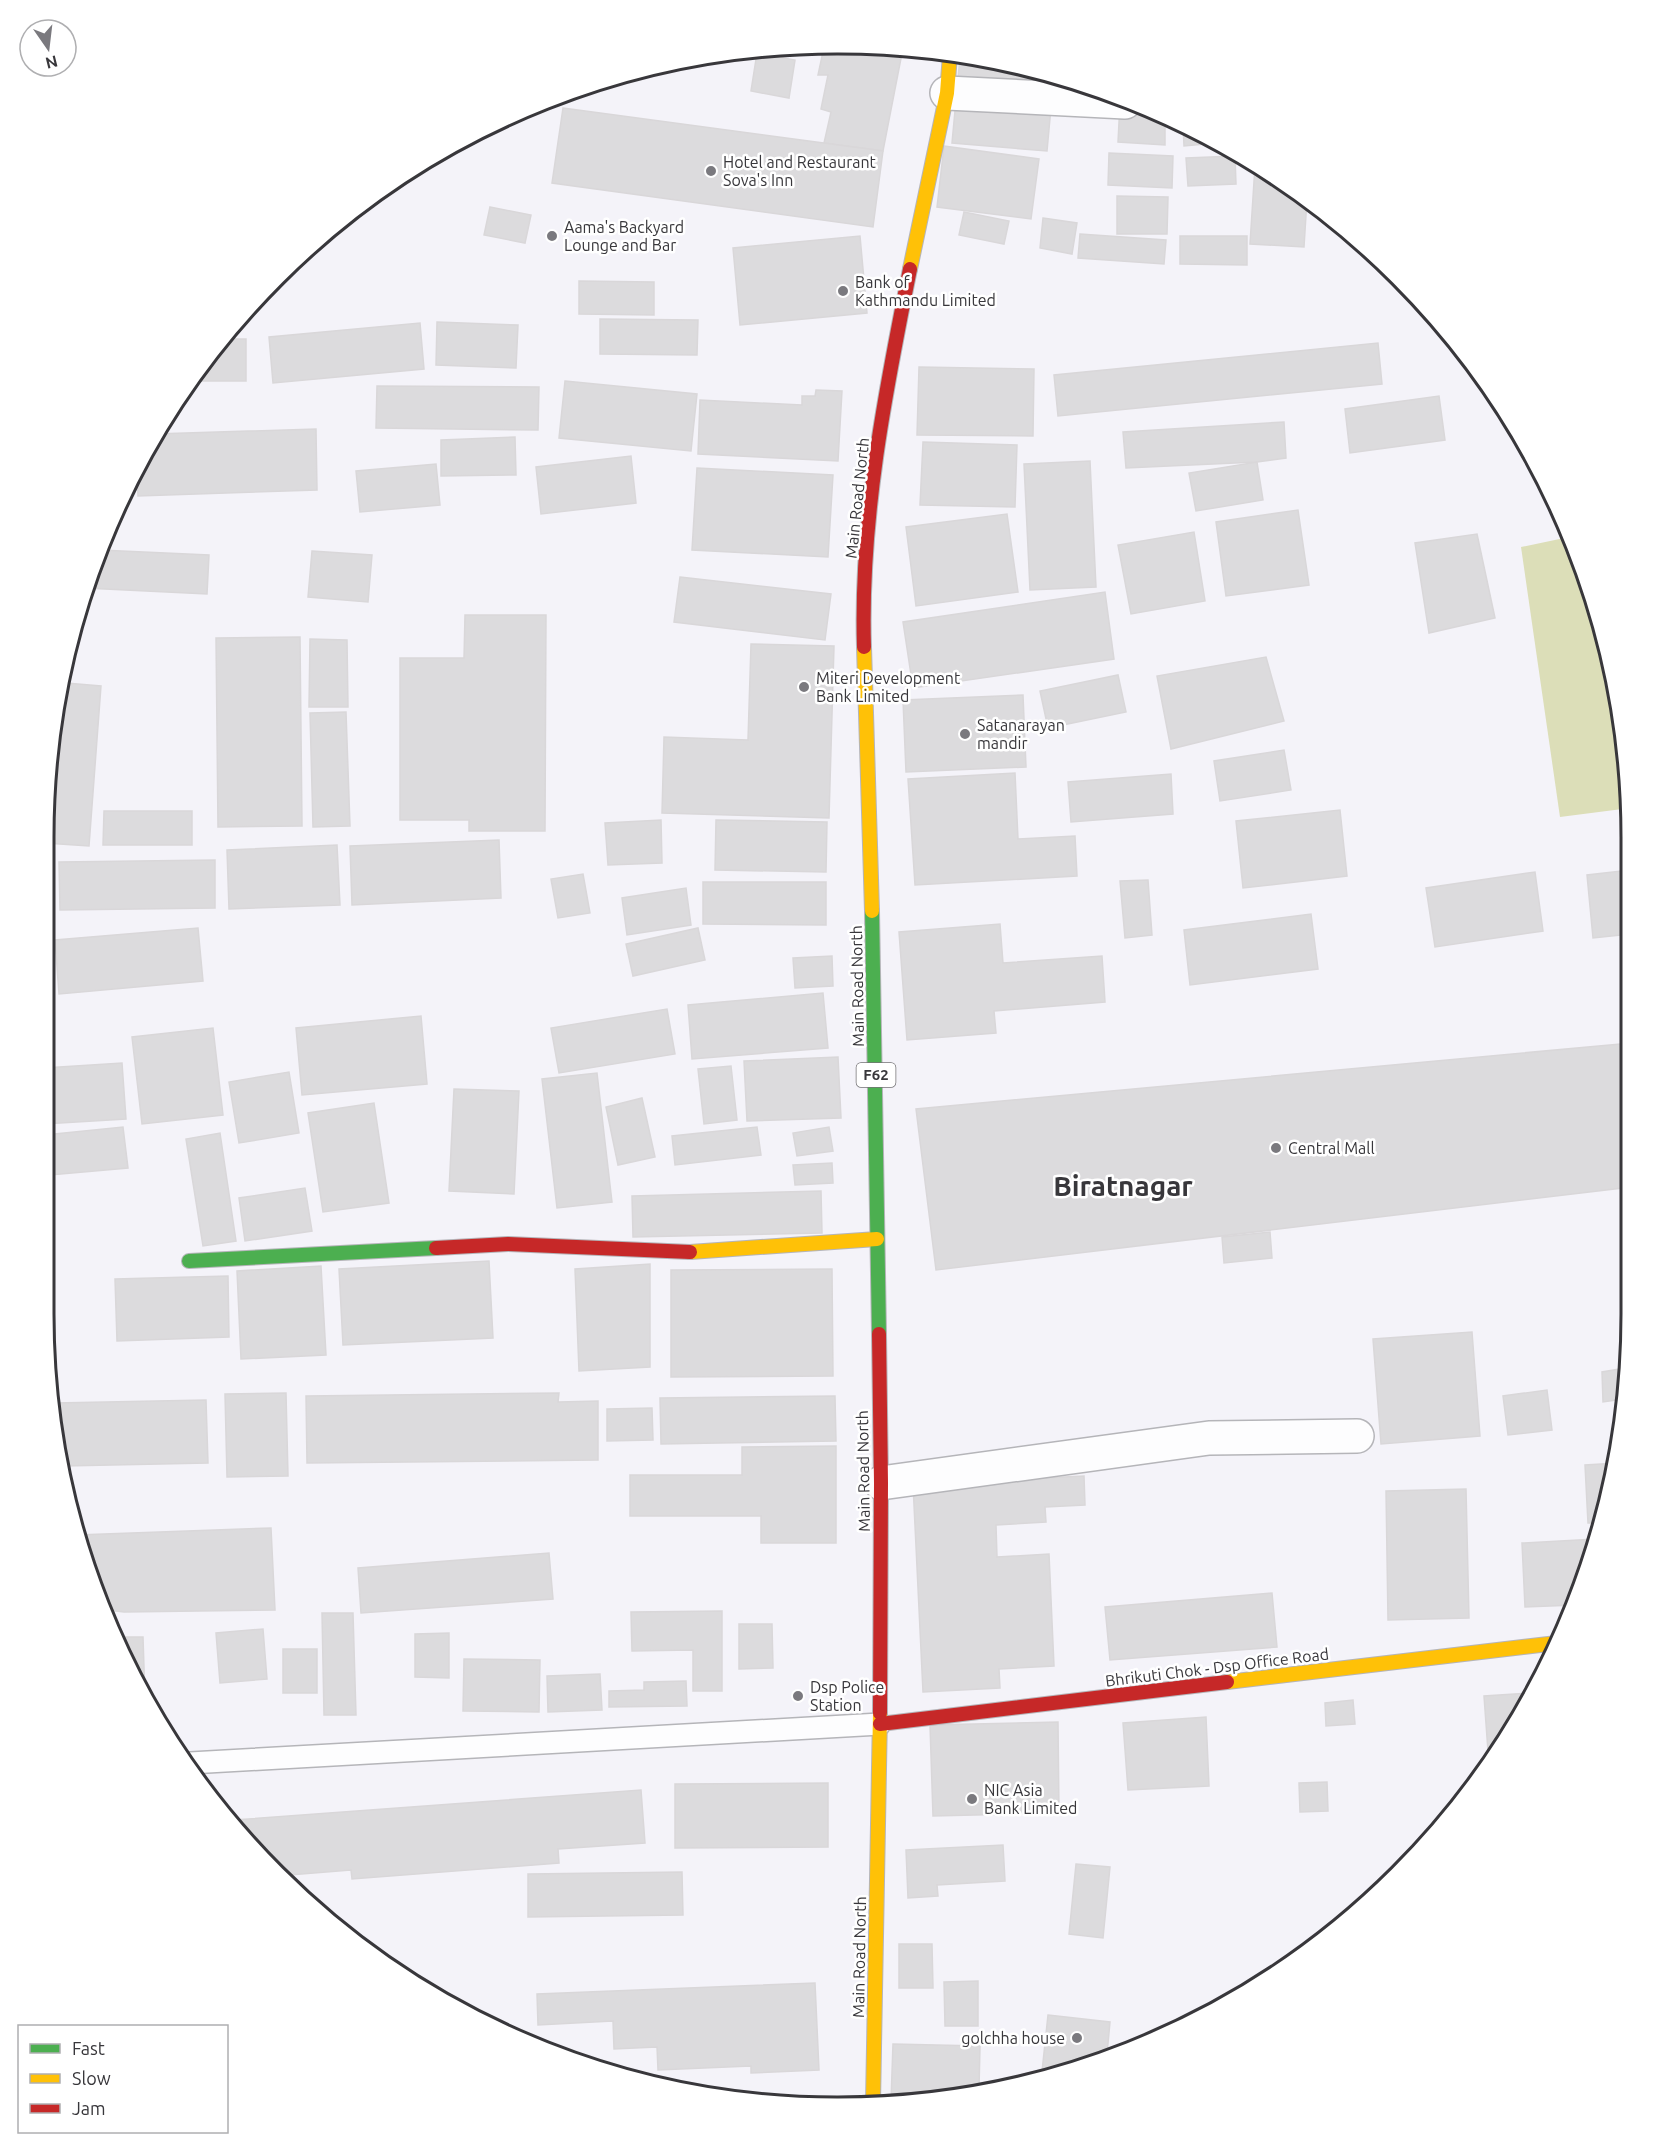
<svg xmlns="http://www.w3.org/2000/svg" width="1675" height="2151" font-family="Ubuntu,sans-serif">
	<rect width="100%" height="100%" fill="#f4f3f9"/>
	<polygon fill="#dcdeb8" points="1569,537 1589,583 1630,785 1630,808 1560,817 1521,547"/>
	<g fill="#dcdbdd" stroke="#d9d7d9" stroke-width="1.5">
		<polygon points="889,45 903,48 883,151 824,143 831,112 821,109 828,75 818,75 824,47"/>
		<polygon points="757,53 795,60 789,98 751,91"/>
		<polygon points="960,57 1043,70 1054,75 1047,151 952,143"/>
		<polygon points="1120,103 1132,104 1165,116 1165,145 1118,142"/>
		<polygon points="563,108 883,151 873,227 552,183"/>
		<polygon points="1183,123 1188,125 1217,143 1184,146"/>
		<polygon points="944,146 1039,159 1031,219 937,207"/>
		<polygon points="1109,153 1173,156 1172,188 1108,185"/>
		<polygon points="1235,156 1236,184 1188,186 1186,158"/>
		<polygon points="1255,166 1307,199 1304,247 1250,244"/>
		<polygon points="1117,196 1168,197 1167,234 1117,234"/>
		<polygon points="490,207 531,215 525,243 484,235"/>
		<polygon points="964,212 1009,221 1004,244 959,235"/>
		<polygon points="1043,218 1077,223 1072,254 1040,248"/>
		<polygon points="1080,234 1166,240 1164,264 1078,258"/>
		<polygon points="860,236 867,313 740,325 733,248"/>
		<polygon points="1180,236 1247,236 1247,265 1180,264"/>
		<polygon points="579,281 654,282 654,315 579,314"/>
		<polygon points="600,319 698,320 697,355 600,354"/>
		<polygon points="437,322 518,325 516,368 436,365"/>
		<polygon points="420,323 424,369 273,383 269,337"/>
		<polygon points="222,339 246,339 246,381 189,381 208,354"/>
		<polygon points="1378,343 1382,384 1058,416 1054,375"/>
		<polygon points="919,367 1034,369 1033,436 917,435"/>
		<polygon points="565,381 697,394 691,451 559,438"/>
		<polygon points="377,386 539,387 538,430 376,428"/>
		<polygon points="816,390 842,391 838,461 698,454 700,400 802,405 802,396 815,396"/>
		<polygon points="1439,396 1445,440 1350,453 1345,409"/>
		<polygon points="1284,422 1286,458 1257,462 1126,468 1123,432"/>
		<polygon points="316,429 317,490 138,496 137,469 154,434"/>
		<polygon points="515,437 516,475 441,476 441,440"/>
		<polygon points="923,442 1017,445 1015,507 920,505"/>
		<polygon points="631,456 636,503 541,514 536,467"/>
		<polygon points="1090,461 1096,587 1030,590 1024,464"/>
		<polygon points="1257,462 1263,500 1196,511 1189,473"/>
		<polygon points="436,464 440,505 360,512 356,471"/>
		<polygon points="697,468 833,475 828,557 692,550"/>
		<polygon points="1298,510 1309,585 1226,596 1216,522"/>
		<polygon points="1007,514 1018,592 916,606 906,527"/>
		<polygon points="1194,532 1205,601 1131,614 1118,545"/>
		<polygon points="1477,534 1495,618 1429,633 1415,543"/>
		<polygon points="100,550 209,555 207,594 85,588"/>
		<polygon points="312,551 372,555 368,602 308,597"/>
		<polygon points="680,577 831,594 825,640 674,622"/>
		<polygon points="1105,592 1114,659 913,688 903,622"/>
		<polygon points="465,615 546,615 545,831 469,831 469,820 400,820 400,658 464,658"/>
		<polygon points="300,637 302,826 218,827 216,638"/>
		<polygon points="310,639 347,640 348,707 309,707"/>
		<polygon points="751,644 834,646 829,818 662,813 664,737 748,740"/>
		<polygon points="1266,657 1284,721 1171,749 1157,676"/>
		<polygon points="1118,675 1126,712 1048,728 1040,691"/>
		<polygon points="66,683 101,686 89,846 45,843 45,786"/>
		<polygon points="1023,695 1026,767 906,772 903,700"/>
		<polygon points="346,712 350,826 313,827 310,713"/>
		<polygon points="1284,750 1291,790 1220,801 1214,761"/>
		<polygon points="1015,773 1018,839 1075,836 1077,876 915,885 908,779"/>
		<polygon points="1171,774 1173,814 1071,822 1068,782"/>
		<polygon points="1340,810 1347,876 1243,888 1236,821"/>
		<polygon points="104,811 192,811 192,845 103,845"/>
		<polygon points="661,820 662,863 608,865 605,823"/>
		<polygon points="716,820 827,822 826,872 715,870"/>
		<polygon points="499,840 501,898 352,905 350,846"/>
		<polygon points="337,845 340,905 229,909 227,850"/>
		<polygon points="215,860 215,908 60,910 59,862"/>
		<polygon points="45,863 50,863 52,906 45,906"/>
		<polygon points="1630,870 1630,934 1593,938 1587,875"/>
		<polygon points="1535,872 1543,931 1435,947 1426,888"/>
		<polygon points="583,874 590,913 558,918 551,879"/>
		<polygon points="1148,880 1152,935 1125,938 1120,881"/>
		<polygon points="703,882 826,882 826,925 703,924"/>
		<polygon points="686,888 691,925 627,935 622,898"/>
		<polygon points="1311,914 1318,969 1190,985 1184,930"/>
		<polygon points="1000,924 1003,963 1102,956 1105,1002 994,1011 996,1033 907,1040 899,932"/>
		<polygon points="198,928 203,981 59,994 55,940"/>
		<polygon points="698,928 705,960 633,976 626,944"/>
		<polygon points="45,938 46,938 46,1041 44,1041"/>
		<polygon points="832,956 833,986 795,988 793,958"/>
		<polygon points="823,993 828,1048 692,1059 688,1005"/>
		<polygon points="667,1009 675,1054 559,1073 551,1028"/>
		<polygon points="421,1016 427,1084 302,1095 296,1028"/>
		<polygon points="213,1028 223,1115 142,1124 132,1037"/>
		<polygon points="1631,1043 1631,1187 936,1270 916,1109"/>
		<polygon points="838,1057 841,1118 747,1121 744,1061"/>
		<polygon points="122,1063 126,1119 44,1124 44,1068"/>
		<polygon points="731,1066 737,1120 704,1124 698,1069"/>
		<polygon points="289,1072 299,1133 239,1143 229,1082"/>
		<polygon points="597,1073 612,1202 557,1208 542,1079"/>
		<polygon points="454,1089 519,1091 514,1194 449,1191"/>
		<polygon points="642,1098 655,1157 618,1165 606,1107"/>
		<polygon points="374,1103 389,1203 323,1212 308,1113"/>
		<polygon points="123,1127 128,1168 50,1175 45,1135"/>
		<polygon points="757,1127 761,1155 675,1165 672,1136"/>
		<polygon points="829,1127 833,1151 797,1156 793,1133"/>
		<polygon points="220,1133 236,1241 203,1246 186,1139"/>
		<polygon points="832,1163 833,1183 795,1185 793,1165"/>
		<polygon points="305,1188 312,1231 245,1241 239,1198"/>
		<polygon points="821,1191 822,1233 633,1237 632,1196"/>
		<polygon points="1270,1232 1272,1258 1224,1263 1222,1237"/>
		<polygon points="489,1261 493,1338 343,1345 339,1269"/>
		<polygon points="650,1264 650,1367 579,1371 575,1269"/>
		<polygon points="321,1266 326,1355 241,1359 237,1271"/>
		<polygon points="832,1269 833,1376 671,1377 671,1270"/>
		<polygon points="228,1276 229,1337 117,1341 115,1279"/>
		<polygon points="1472,1332 1480,1436 1381,1444 1373,1339"/>
		<polygon points="1626,1368 1623,1399 1603,1402 1602,1372"/>
		<polygon points="1547,1390 1552,1430 1508,1435 1503,1396"/>
		<polygon points="286,1393 288,1476 227,1477 225,1394"/>
		<polygon points="559,1393 558,1402 598,1401 598,1460 307,1463 306,1396"/>
		<polygon points="835,1396 836,1441 661,1444 660,1398"/>
		<polygon points="206,1400 208,1463 64,1466 55,1403"/>
		<polygon points="652,1408 653,1440 607,1441 607,1409"/>
		<polygon points="836,1446 836,1543 761,1543 761,1516 630,1516 630,1475 742,1475 742,1447"/>
		<polygon points="1617,1463 1600,1523 1588,1523 1585,1465"/>
		<polygon points="1084,1476 1085,1505 1045,1507 1046,1522 996,1525 997,1557 1049,1554 1054,1666 999,1669 1000,1688 923,1692 913,1484"/>
		<polygon points="1466,1489 1469,1618 1388,1620 1386,1491"/>
		<polygon points="271,1528 275,1610 124,1612 108,1610 77,1535"/>
		<polygon points="1595,1539 1575,1605 1525,1607 1522,1543"/>
		<polygon points="549,1553 553,1599 361,1613 358,1568"/>
		<polygon points="1272,1593 1277,1647 1110,1660 1105,1607"/>
		<polygon points="722,1611 722,1691 693,1691 693,1650 632,1651 631,1612"/>
		<polygon points="322,1613 353,1613 356,1715 324,1715"/>
		<polygon points="739,1624 772,1624 773,1668 739,1669"/>
		<polygon points="263,1629 267,1679 220,1683 216,1633"/>
		<polygon points="449,1633 449,1678 415,1677 415,1634"/>
		<polygon points="120,1637 143,1637 145,1698"/>
		<rect x="283" y="1649" width="34" height="44"/>
		<polygon points="464,1659 540,1660 539,1712 463,1711"/>
		<polygon points="600,1674 602,1710 548,1712 547,1676"/>
		<polygon points="686,1681 687,1706 609,1707 609,1691 644,1690 644,1682"/>
		<polygon points="1531,1693 1497,1755 1489,1765 1484,1696"/>
		<polygon points="1353,1700 1355,1724 1326,1726 1325,1703"/>
		<polygon points="1206,1717 1209,1786 1128,1790 1123,1723"/>
		<polygon points="1058,1722 1059,1813 933,1816 930,1725"/>
		<polygon points="1327,1782 1328,1811 1300,1812 1299,1783"/>
		<polygon points="828,1783 828,1847 675,1848 675,1784"/>
		<polygon points="641,1790 645,1843 558,1849 559,1863 352,1879 351,1870 277,1876 234,1820"/>
		<polygon points="1003,1845 1005,1881 937,1885 938,1896 908,1898 906,1850"/>
		<polygon points="1076,1864 1110,1867 1103,1938 1069,1934"/>
		<polygon points="682,1872 683,1915 528,1917 528,1874"/>
		<polygon points="899,1944 932,1944 933,1988 899,1988"/>
		<polygon points="978,1981 978,2026 945,2026 944,1982"/>
		<polygon points="815,1983 819,2070 751,2073 751,2066 658,2070 657,2047 614,2049 613,2021 538,2025 537,1994"/>
		<polygon points="1048,2015 1110,2022 1107,2054 1041,2081"/>
		<polygon points="893,2044 980,2046 979,2089 891,2101"/>
		<polygon points="828,2100 829,2106 793,2102"/>
	</g>
	<g fill="none" stroke-linecap="round" stroke-linejoin="round">
		<g stroke="#b5b5b9" stroke-width="24">
			<polyline id="lane" points="190,1763 880,1724"/>
		</g>
		<g stroke="#b5b5b9" stroke-width="36">
			<g id="street">
				<polyline points="947,93 1125,102"/>
				<polyline points="881,1483 1209,1438 1357,1436"/>
			</g>
		</g>
		<g stroke="#b5b5b9" stroke-width="16">
			<g id="fast">
				<polyline points="872,911 879,1334"/>
				<polyline points="189,1261 436,1248"/>
			</g>
		</g>
		<g stroke="#b5b5b9" stroke-width="16">
			<g id="slow">
				<polyline points="910,269 947,93 950,55"/>
				<polyline points="864,647 872,911"/>
				<polyline points="690,1252 877,1239"/>
				<polyline points="1227,1682 1557,1643"/>
				<polyline points="873,2103 880,1713"/>
			</g>
		</g>
		<g stroke="#b5b5b9" stroke-width="16">
			<g id="jam">
				<path d="M864,647C860,520 885,393 910,269"/>
				<polyline points="436,1248 508,1244 690,1252"/>
				<polyline points="879,1334 881,1483 880,1713"/>
				<polyline points="880,1724 1227,1682"/>
			</g>
		</g>
		<use href="#lane" stroke="#fdfdfe" stroke-width="21"/>
		<use href="#street" stroke="#fdfdfe" stroke-width="33"/>
		<use href="#fast" stroke="#4caf50" stroke-width="14"/>
		<use href="#slow" stroke="#ffc107" stroke-width="14"/>
		<use href="#jam" stroke="#c62828" stroke-width="14"/>
	</g>
	<g fill="#7a797e" stroke="#fff" stroke-width="2">
		<circle cx="711" cy="171" r="6"/>
		<circle cx="552" cy="236" r="6"/>
		<circle cx="843" cy="291" r="6"/>
		<circle cx="804" cy="687" r="6"/>
		<circle cx="965" cy="734" r="6"/>
		<circle cx="1276" cy="1148" r="6"/>
		<circle cx="798" cy="1696" r="6"/>
		<circle cx="972" cy="1799" r="6"/>
		<circle cx="1077" cy="2038" r="6"/>
	</g>
	<g text-anchor="middle" stroke-width="5" stroke-linejoin="round" paint-order="stroke">
		<rect fill="#fff" stroke="#747376" stroke-width="1.5" x="856.5" y="1063" width="39" height="24" rx="4.5"/>
		<g font-size="15" font-weight="bold" fill="#38373b">
			<text x="876" y="1080">F62</text>
		</g>
		<g font-size="16" fill="#38373b" stroke="#fff" text-anchor="start">
			<text x="723" y="168">Hotel and Restaurant<tspan x="723" dy="18">Sova's Inn</tspan></text>
			<text x="564" y="233">Aama's Backyard<tspan x="564" dy="18">Lounge and Bar</tspan></text>
			<text x="855" y="288">Bank of<tspan x="855" dy="18">Kathmandu Limited</tspan></text>
			<text x="816" y="684">Miteri Development<tspan x="816" dy="18">Bank Limited</tspan></text>
			<text x="977" y="731">Satanarayan<tspan x="977" dy="18">mandir</tspan></text>
			<text x="1288" y="1154">Central Mall</text>
			<text x="810" y="1693">Dsp Police<tspan x="810" dy="18">Station</tspan></text>
			<text x="984" y="1796">NIC Asia<tspan x="984" dy="18">Bank Limited</tspan></text>
			<text x="1065" y="2044" text-anchor="end">golchha house</text>
		</g>
		<g font-size="16" fill="#38373b" stroke="#fff">
			<text transform="translate(857 498) rotate(-84)" y="6">Main Road North</text>
			<text transform="translate(857 986) rotate(-91)" y="6">Main Road North</text>
			<text transform="translate(863 1471) rotate(-91)" y="6">Main Road North</text>
			<text transform="translate(1217 1667) rotate(-7)" y="6">Bhrikuti Chok - Dsp Office Road</text>
			<text transform="translate(859 1957) rotate(-89)" y="6">Main Road North</text>
		</g>
		<g font-size="28" font-weight="bold" fill="#38373b" stroke="#fff">
			<text x="1123" y="1196">Biratnagar</text>
		</g>
	</g>
	<path d="M0 0H1675V2151H0ZM837 54H838A783 783 0 0 1 1621 837V1314A783 783 0 0 1 838 2097H837A783 783 0 0 1 54 1314V837A783 783 0 0 1 837 54Z" fill="#fff" fill-rule="evenodd"/>
	<path fill="none" stroke="#38373b" stroke-width="3" d="M837 54H838A783 783 0 0 1 1621 837V1314A783 783 0 0 1 838 2097H837A783 783 0 0 1 54 1314V837A783 783 0 0 1 837 54Z"/>
	<rect x="18" y="2025" width="210" height="108" fill="#ffffff" stroke="#afafb1" stroke-width="1.5"/>
	<rect x="30" y="2044" width="30" height="9" fill="#4caf50" stroke="#afafb1" stroke-width="1.5"/>
	<text x="72" y="2055" font-size="18" fill="#38373b">Fast</text>
	<rect x="30" y="2074" width="30" height="9" fill="#ffc107" stroke="#afafb1" stroke-width="1.5"/>
	<text x="72" y="2085" font-size="18" fill="#38373b">Slow</text>
	<rect x="30" y="2104" width="30" height="9" fill="#c62828" stroke="#afafb1" stroke-width="1.5"/>
	<text x="72" y="2115" font-size="18" fill="#38373b">Jam</text>
	<g transform="translate(48 48) rotate(166)"><circle r="28" fill="#ffffff" stroke="#afafb1" stroke-width="1.5"/>
	<path d="M0-4.5L10 22L0 15L-10 22Z" fill="#7a797e"/>
	<text y="-9" font-size="16" font-weight="bold" text-anchor="middle" fill="#38373b">N</text>
	</g>
</svg>
